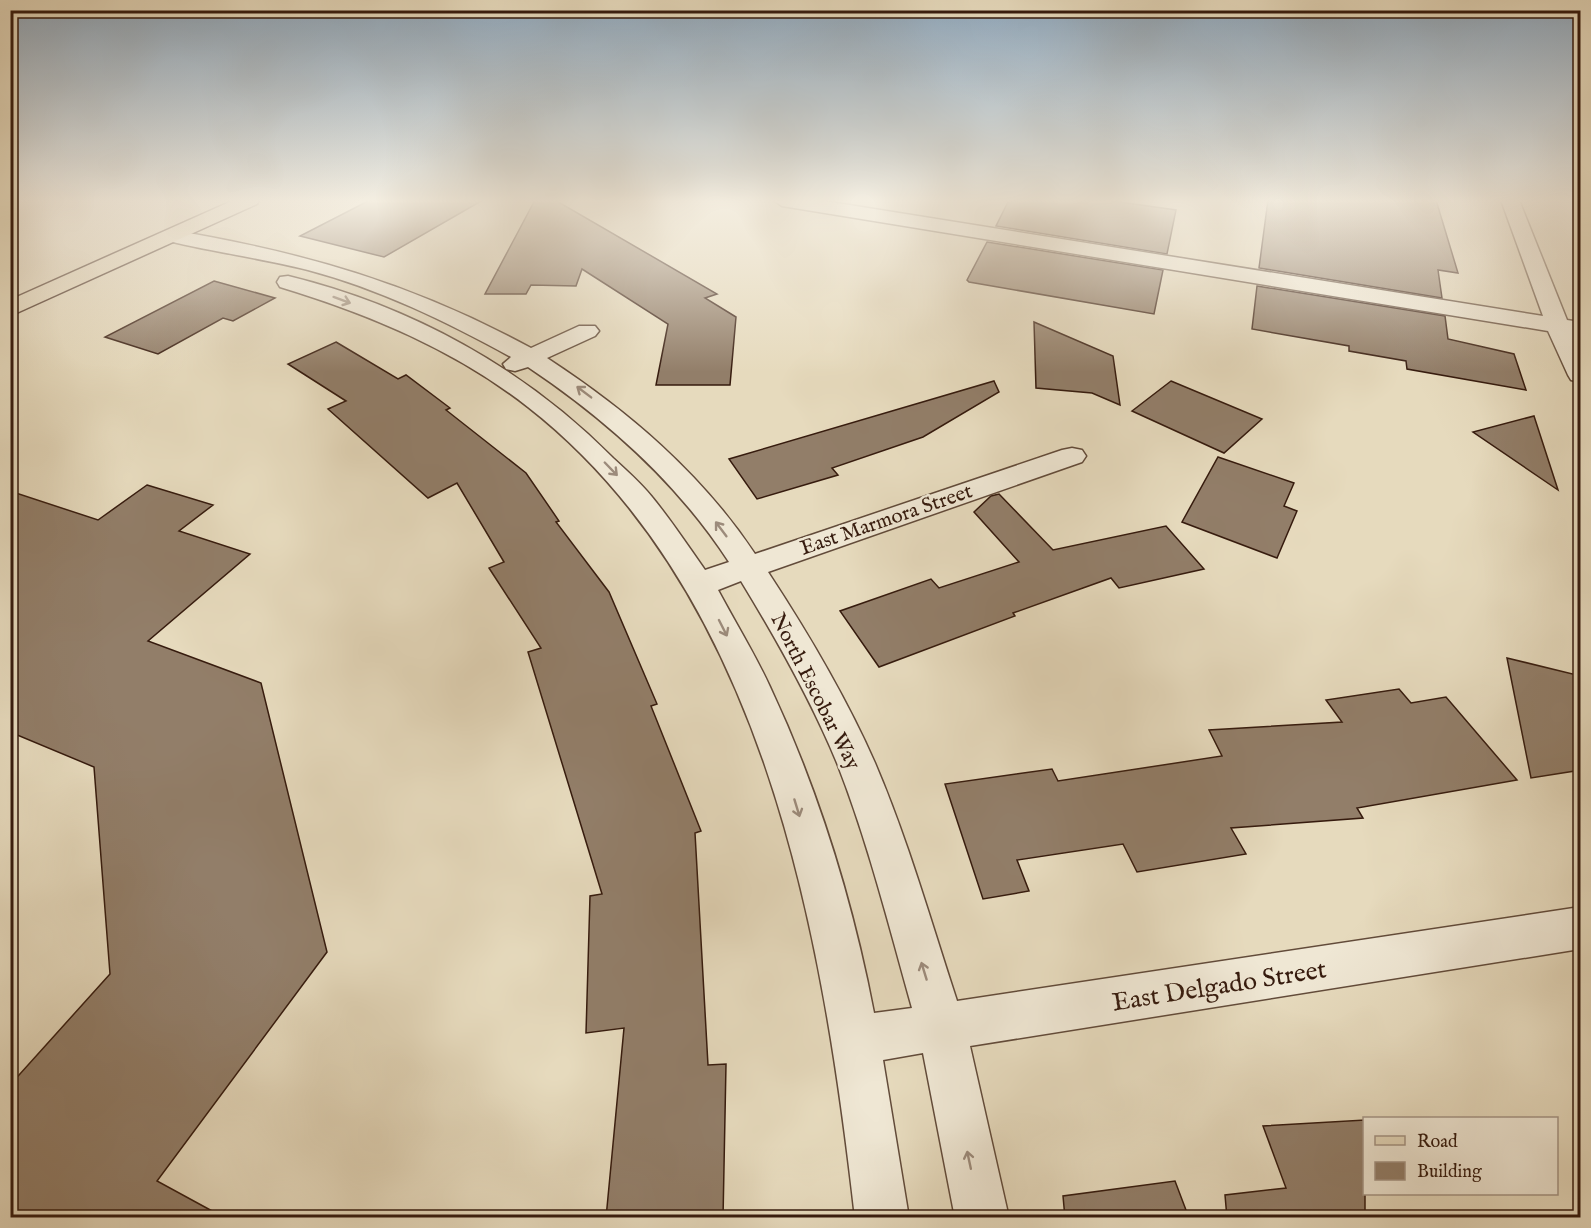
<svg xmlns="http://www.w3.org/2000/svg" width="1591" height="1228" font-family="'IM FELL English',serif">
	<rect width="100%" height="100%" fill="#e6dabd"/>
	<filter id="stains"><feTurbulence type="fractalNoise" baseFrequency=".00333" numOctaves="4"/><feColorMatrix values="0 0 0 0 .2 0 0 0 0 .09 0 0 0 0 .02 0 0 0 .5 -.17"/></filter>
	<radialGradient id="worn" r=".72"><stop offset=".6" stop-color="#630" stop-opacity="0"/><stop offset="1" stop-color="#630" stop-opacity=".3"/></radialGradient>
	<g fill="#927e69" stroke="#361b0e" stroke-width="1.5">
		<polygon points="370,200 483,200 384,257 300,236"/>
		<polygon points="535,200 555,200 717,294 705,298 736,317 730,385 656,385 668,324 582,269 576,286 531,285 526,294 485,294"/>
		<polygon points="1009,200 1106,200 1176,210 1167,254 996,226"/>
		<polygon points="1268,200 1436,200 1458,273 1438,270 1442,298 1259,268"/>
		<polygon points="987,242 1163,270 1154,314 969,282 967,280"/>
		<polygon points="214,281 275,298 233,321 223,318 158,354 105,337"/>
		<polygon points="1257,286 1445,316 1448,339 1514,354 1526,390 1407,369 1406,361 1349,351 1349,346 1252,329"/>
		<polygon points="1034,322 1113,356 1120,405 1092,393 1036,388"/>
		<polygon points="336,342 398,379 406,375 450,408 446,410 526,473 559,521 556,522 609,592 657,704 651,706 701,831 695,833 708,1065 726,1064 723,1218 606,1218 624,1028 586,1033 590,896 602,894 528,652 541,648 489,568 504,562 457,483 428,498 328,409 346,401 288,364"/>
		<polygon points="994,381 999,392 923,437 832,468 838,475 757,499 729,459"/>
		<polygon points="1171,381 1262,419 1224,453 1132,411"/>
		<polygon points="1534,416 1558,490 1473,432"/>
		<polygon points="1218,457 1294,483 1284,506 1297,511 1277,558 1182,522"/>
		<polygon points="147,485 213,505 179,531 250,554 148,641 261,683 327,952 157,1181 225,1218 10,1218 10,1085 110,974 94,767 10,732 10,491 98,520"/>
		<polygon points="999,494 1053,550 1166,526 1204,569 1119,588 1111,578 1013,613 1015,616 879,667 840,611 931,579 939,588 1019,562 974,512 991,496"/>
		<polygon points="1507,658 1581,676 1581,770 1531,778"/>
		<polygon points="1399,689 1411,703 1446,697 1517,780 1357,808 1363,818 1231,828 1246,854 1137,872 1123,844 1017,860 1029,891 983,899 945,784 1052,769 1058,781 1222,756 1209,730 1342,722 1326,700"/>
		<polygon points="1365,1120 1365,1218 1227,1218 1225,1195 1286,1188 1263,1126"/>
		<polygon points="1175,1181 1189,1218 1065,1218 1063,1196"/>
	</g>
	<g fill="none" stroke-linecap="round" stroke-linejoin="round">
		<g stroke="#624b3a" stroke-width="3">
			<g id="street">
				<polygon points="773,200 818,200 1543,316 1501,200 1519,200 1567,320 1580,322 1580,336 1573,335 1580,352 1580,382 1571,380 1568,375 1548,331 782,206"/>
				<path d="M171,230C303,252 413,284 531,348L579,326H595L599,331L595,336L547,358C628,411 701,473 755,554L1062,450L1072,448L1082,450L1086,456L1082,462L768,572C808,633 846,697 875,763C908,840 931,922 957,1001L1580,907V949L970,1046L1009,1218H955L923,1053L883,1060L909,1218H855C823,936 766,593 528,407C455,350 369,314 280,287L277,282L280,277L288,276C411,306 524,368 613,458C626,470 641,483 652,497C671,520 688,546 705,570L729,562C677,482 607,420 528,367L515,371L506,369L503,364L511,357C447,322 380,289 308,270C261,258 212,252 164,240L161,236L164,232ZM741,581C777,640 811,700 837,763C868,842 889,926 912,1008L874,1013C853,903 818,789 770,687C755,654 735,622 718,590Z"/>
			</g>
		</g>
		<g stroke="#361b0e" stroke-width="3">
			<polygon id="primary" points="234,200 259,200 257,204 10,316 10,300"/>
		</g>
		<use href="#street" fill="#efe7d4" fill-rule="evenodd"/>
		<use href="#primary" fill="#e6dabd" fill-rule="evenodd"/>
	</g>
	<defs><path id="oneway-shaft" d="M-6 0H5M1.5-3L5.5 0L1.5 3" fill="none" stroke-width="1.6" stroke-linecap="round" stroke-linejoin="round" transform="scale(1.5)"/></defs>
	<g stroke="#9c8b7b">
		<use href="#oneway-shaft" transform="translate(342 300) rotate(20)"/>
		<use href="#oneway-shaft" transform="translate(584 392) rotate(-143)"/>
		<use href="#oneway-shaft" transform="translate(611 469) rotate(46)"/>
		<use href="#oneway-shaft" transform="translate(721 529) rotate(-127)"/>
		<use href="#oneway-shaft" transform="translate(723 628) rotate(63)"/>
		<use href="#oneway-shaft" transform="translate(797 808) rotate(73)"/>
		<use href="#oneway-shaft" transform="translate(924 971) rotate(-107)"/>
		<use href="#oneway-shaft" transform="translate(969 1160) rotate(-102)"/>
	</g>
	<linearGradient id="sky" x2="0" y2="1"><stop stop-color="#8fa9bf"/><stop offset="0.54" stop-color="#f4eee1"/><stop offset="1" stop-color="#f4eee1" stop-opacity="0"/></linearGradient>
	<rect width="1591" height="372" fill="url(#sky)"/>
	<g text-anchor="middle" stroke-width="5" stroke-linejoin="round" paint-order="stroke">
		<g font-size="21" fill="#361b0e" stroke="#efe7d4">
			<text transform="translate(886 519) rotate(-19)" y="7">East Marmora Street</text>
			<text transform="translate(816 691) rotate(63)" y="7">North Escobar Way</text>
		</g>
		<g font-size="26" fill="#361b0e" stroke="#efe7d4">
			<text transform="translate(1219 985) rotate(-9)" y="9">East Delgado Street</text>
		</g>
	</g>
	<rect width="1591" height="1228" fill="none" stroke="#e6dabd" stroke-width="36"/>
	<rect x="12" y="12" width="1567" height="1204" fill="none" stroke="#361b0e" stroke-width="3"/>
	<rect x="18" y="18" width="1555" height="1192" fill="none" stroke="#361b0e" stroke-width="1.5"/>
	<rect x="1363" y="1117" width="195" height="78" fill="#efe7d4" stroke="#a59585" stroke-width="1.5"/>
	<rect x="1375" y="1136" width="30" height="9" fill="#e6dabd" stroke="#a59585" stroke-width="1.5"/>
	<text x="1417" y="1147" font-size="18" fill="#361b0e">Road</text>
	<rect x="1375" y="1162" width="30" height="18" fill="#927e69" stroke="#a59585" stroke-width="1.5"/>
	<text x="1417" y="1177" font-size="18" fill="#361b0e">Building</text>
	<rect width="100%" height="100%" filter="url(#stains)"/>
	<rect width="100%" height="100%" fill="url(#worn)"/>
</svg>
